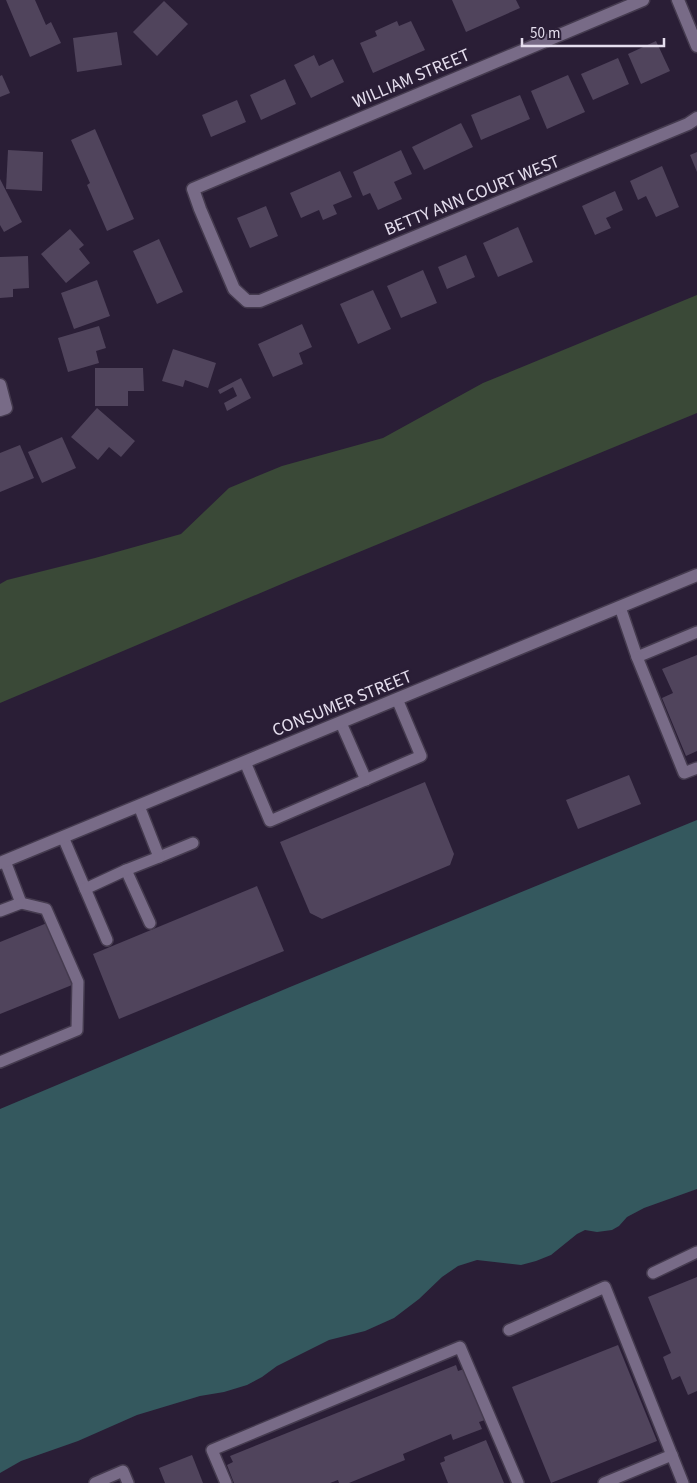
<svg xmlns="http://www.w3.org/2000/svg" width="697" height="1483" font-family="'Source Sans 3',sans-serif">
	<rect width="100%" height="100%" fill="#2a1e36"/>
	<polygon fill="#3a4937" points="697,295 697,413 291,580 0,703 0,584 7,580 95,558 181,534 229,488 282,466 383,438 483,383"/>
	<polygon fill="#34585e" points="697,820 697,1189 644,1208 627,1217 619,1226 612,1230 597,1232 585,1230 577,1234 551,1255 536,1261 521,1265 477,1260 458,1266 442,1277 419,1299 394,1318 365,1331 329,1340 277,1366 262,1377 247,1385 224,1392 200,1396 137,1415 78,1441 21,1461 0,1473 0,1109 290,987"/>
	<g fill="#50445c">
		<polygon points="6,0 35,0 46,25 51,22 61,43 30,57"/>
		<polygon points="452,0 516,0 520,8 466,32"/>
		<polygon points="164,1 188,24 157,56 133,32"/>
		<polygon points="397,21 399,26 411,21 425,50 373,73 360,43 377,36 375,31"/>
		<polygon points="117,32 122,65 77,72 73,38"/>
		<polygon points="656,41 670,71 641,84 628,54"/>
		<polygon points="314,55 319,66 333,59 344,82 311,98 294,65"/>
		<polygon points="618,58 629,84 593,100 581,74"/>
		<polygon points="2,75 10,93 0,97 0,76"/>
		<polygon points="568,75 585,112 547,129 531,91"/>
		<polygon points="285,79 296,104 261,120 250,95"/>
		<polygon points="520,95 530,119 481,140 471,115"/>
		<polygon points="237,100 246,122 211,137 202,115"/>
		<polygon points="461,123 473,147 424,170 412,147"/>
		<polygon points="95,129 134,219 107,231 87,185 90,183 71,140"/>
		<polygon points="8,150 43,152 42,191 6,189"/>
		<polygon points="401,150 412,174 394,182 402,199 378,210 370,193 363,196 353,172"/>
		<polygon points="697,152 697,172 690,155"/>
		<polygon points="662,166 679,207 656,217 646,196 638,200 630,181"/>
		<polygon points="340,171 352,197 333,205 337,214 323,220 319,210 301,218 290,193"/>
		<polygon points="0,179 22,222 4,232 0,225"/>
		<polygon points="615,191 623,210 606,218 611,228 595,235 582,206"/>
		<polygon points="266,206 278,236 250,248 237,218"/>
		<polygon points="518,227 533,262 498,277 483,243"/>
		<polygon points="70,229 84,245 79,249 90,263 66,283 41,254"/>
		<polygon points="159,239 183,292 157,304 133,251"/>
		<polygon points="466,255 475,277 447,289 438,267"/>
		<polygon points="28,256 29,288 13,289 13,297 0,298 0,257"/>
		<polygon points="423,270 437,303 401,318 387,286"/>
		<polygon points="97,280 110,316 74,329 61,293"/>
		<polygon points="373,290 391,329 358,344 340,304"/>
		<polygon points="302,324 312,347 299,353 303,364 273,377 258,344"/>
		<polygon points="99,326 106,348 96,351 99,363 68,372 58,338"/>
		<polygon points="173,349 216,363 208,388 185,380 183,387 162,381"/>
		<polygon points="95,368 143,368 144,391 128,391 128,406 95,406"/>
		<polygon points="241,378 251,398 227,411 224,403 237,396 233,387 220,394 218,390"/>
		<polygon points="97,408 135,441 121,457 109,447 98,460 71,437"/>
		<polygon points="62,437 76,468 42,483 28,452"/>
		<polygon points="20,445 34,478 0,492 0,453"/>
		<polygon points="697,655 697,751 686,756 662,698 673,693 662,669"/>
		<polygon points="629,775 641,804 578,829 566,800"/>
		<polygon points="425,782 454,854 450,865 322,919 310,913 280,842"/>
		<polygon points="257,886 284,951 119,1019 93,954"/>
		<polygon points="47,923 72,985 0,1014 0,942"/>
		<polygon points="697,1277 697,1391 688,1395 680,1376 672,1380 663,1357 671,1353 648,1297"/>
		<polygon points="618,1345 657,1441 551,1483 512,1387"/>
		<polygon points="456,1365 458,1371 464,1369 485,1420 479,1422 482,1429 453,1440 451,1434 403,1454 405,1460 349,1483 339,1483 338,1480 330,1483 234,1483 227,1465 233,1462 230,1456"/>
		<polygon points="486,1440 504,1483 448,1483 440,1463 445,1461 444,1457"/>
		<polygon points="192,1455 203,1483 165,1483 159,1468"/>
	</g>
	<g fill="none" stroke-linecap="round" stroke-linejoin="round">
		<g stroke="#453b4f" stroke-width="14">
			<g id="lane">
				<polyline points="620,607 637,657 697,632"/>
				<polyline points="637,657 684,773 697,768"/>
				<polyline points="341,723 366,780"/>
				<polyline points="245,762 270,821 421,756 397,699"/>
				<polyline points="63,837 107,940"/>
				<polyline points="159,857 193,843"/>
				<polyline points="126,870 150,923"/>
				<polyline points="85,889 126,870 159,857 139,806"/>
				<polyline points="0,911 21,903 5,861"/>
				<polyline points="0,1062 77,1030 78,982 46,909 21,903"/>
				<polyline points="653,1273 697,1252"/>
				<polyline points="509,1330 605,1287 683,1483"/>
				<polyline points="95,1483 123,1471 128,1483"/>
				<polyline points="226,1483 212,1450 460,1347 518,1483"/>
				<polyline points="604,1483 672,1455"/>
			</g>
		</g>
		<g stroke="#453b4f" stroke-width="15">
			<g id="street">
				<polyline points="643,0 193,189 200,209 234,289 247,301 260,301 688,124 697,118"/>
				<polyline points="678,0 697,46"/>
				<polyline points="0,385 6,408 0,410"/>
				<polyline points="0,863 697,575"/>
			</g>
		</g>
		<use href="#lane" stroke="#786b87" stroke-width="11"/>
		<use href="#street" stroke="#786b87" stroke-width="12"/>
	</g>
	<g text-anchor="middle" stroke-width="5" stroke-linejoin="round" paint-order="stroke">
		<g font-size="18" fill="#e5deee" stroke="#2a1e36">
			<text transform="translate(411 78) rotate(-23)" y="6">WILLIAM STREET</text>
			<text transform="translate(472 195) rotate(-22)" y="6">BETTY ANN COURT WEST</text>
			<text transform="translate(342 703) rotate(-22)" y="6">CONSUMER STREET</text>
		</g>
	</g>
	<path d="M522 38v8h142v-8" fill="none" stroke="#e5deee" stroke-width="2.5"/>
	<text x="530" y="38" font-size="15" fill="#e5deee" stroke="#2a1e36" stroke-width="4" paint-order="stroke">50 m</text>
</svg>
